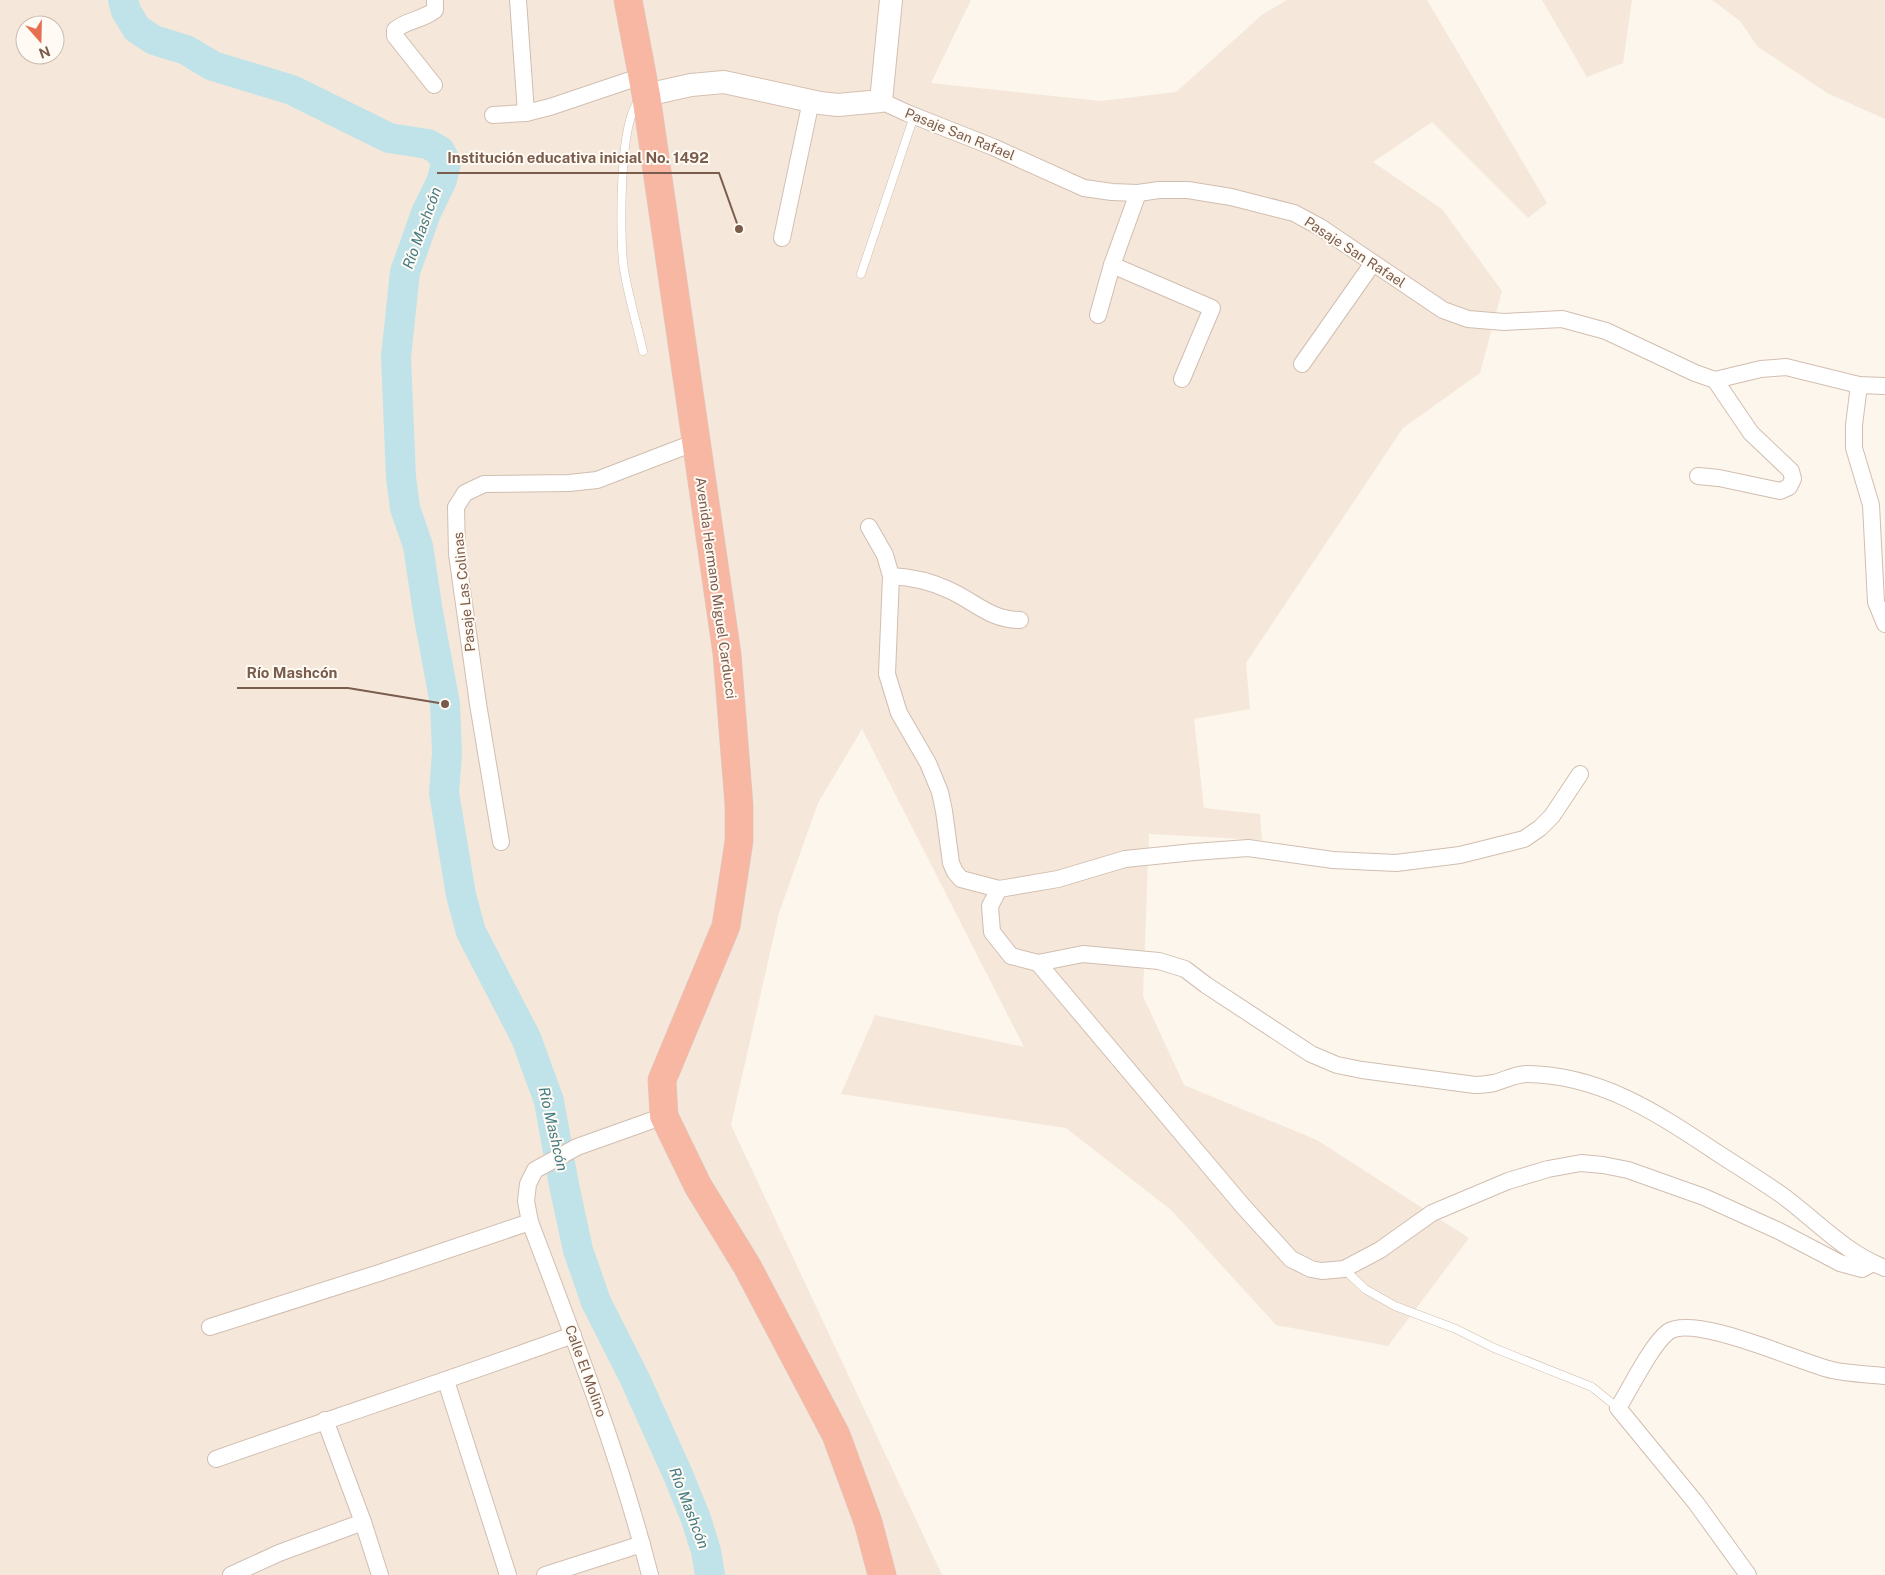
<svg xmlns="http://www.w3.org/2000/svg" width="1885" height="1575" font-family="'Public Sans',sans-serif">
	<rect width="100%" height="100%" fill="#fdf6ec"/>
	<g fill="#f5e8da" fill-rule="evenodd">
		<path d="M0,0H971L931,83L1100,101L1176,92L1263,14L1287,0H1427L1547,203L1528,218L1432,122L1373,162L1442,209L1502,291L1480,373L1403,428L1246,663L1250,709L1194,719L1204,808L1260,814L1262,840L1149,834L1143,996L1184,1085L1317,1140L1469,1238L1388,1346L1276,1325L1171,1210L1066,1128L841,1094L875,1015L1024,1047L862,729L818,803L779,913L731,1125L942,1575H0ZM25,25H55V55H25Z"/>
		<polygon points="1542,0 1632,0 1623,63 1587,77"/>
		<polygon points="1712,0 1885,0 1885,119 1827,93 1758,47 1740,21"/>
	</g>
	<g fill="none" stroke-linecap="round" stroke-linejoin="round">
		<polyline stroke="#bfe3e8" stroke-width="30" points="123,0 126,11 137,29 154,40 186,50 213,66 292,90 389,138 428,144 440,151 446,163 442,180 426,213 405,272 396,357 401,477 405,508 418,546 428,612 445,704 447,753 444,793 461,895 471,932 526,1038 549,1101 564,1185 578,1250 596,1302 635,1379 679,1477 696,1519 706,1551 710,1575"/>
		<g stroke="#d1beb0" stroke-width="9">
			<g id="lane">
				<path d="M639,101C619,121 620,232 623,262C626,289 637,324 643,351"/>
				<polyline points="861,274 914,116"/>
				<polyline points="1344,1269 1365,1289 1395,1306 1456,1329 1494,1348 1592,1387 1618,1408"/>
			</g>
		</g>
		<g stroke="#d1beb0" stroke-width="18">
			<g id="street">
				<polyline points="518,0 526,113"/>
				<path d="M434,85L395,36V30C406,20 423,20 435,10V0"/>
				<polyline points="881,101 907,113 993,147 1084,188 1112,192 1138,193 1159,190 1188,190 1231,197 1294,213 1320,227 1443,310 1468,319 1504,322 1562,319 1606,331 1695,373 1715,380 1761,369 1786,367 1859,385 1885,386"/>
				<polyline points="493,115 526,113 550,107 642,76"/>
				<polyline points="782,238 811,101"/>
				<polyline points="1112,265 1212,308 1182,379"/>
				<polyline points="1098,315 1112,265 1138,193"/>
				<polyline points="1302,364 1373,263"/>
				<polyline points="1859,385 1854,425 1854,448 1871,505 1876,602 1885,624"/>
				<polyline points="1698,476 1719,478 1780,491 1789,487 1793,479 1791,471 1751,433 1715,380"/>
				<polyline points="869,527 885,555 891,576 887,674 899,713 928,763 940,792 944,811 951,863 955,872 961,879 999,889"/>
				<path d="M891,576C911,577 930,581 949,590C974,601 990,620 1020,620"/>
				<path d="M1580,774L1552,816L1540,828L1524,839L1460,855L1396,863L1333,860L1248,848L1194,852L1125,859L1058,879L999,889L990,906L992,932L1011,956L1038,963L1083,954L1159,961L1185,969L1206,985L1311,1054L1337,1065L1362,1070L1475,1085C1482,1085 1488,1084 1494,1083C1505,1080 1516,1074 1527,1074C1601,1075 1657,1113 1716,1152C1739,1167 1762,1181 1783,1196C1817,1221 1845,1253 1885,1268"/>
				<polyline points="501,842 478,704 457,554 456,507 465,493 484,484 569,483 597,480 696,442"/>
				<polyline points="1038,963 1242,1205 1291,1259 1311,1269 1322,1271 1344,1269 1380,1250 1432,1213 1508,1181 1548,1169 1581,1163 1603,1165 1628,1170 1704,1197 1779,1231 1840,1263 1862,1269 1873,1263"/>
				<polyline points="210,1327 379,1273 530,1222"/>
				<polyline points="446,1381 508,1575"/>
				<polyline points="325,1420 363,1522 380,1575"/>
				<path d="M216,1459C335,1417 455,1378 573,1335"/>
				<polyline points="231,1575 279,1553 363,1522"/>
				<polyline points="545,1575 642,1544"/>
				<path d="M650,1575C619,1454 574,1338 530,1222L526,1201L528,1184L535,1170L577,1147L664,1116"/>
				<path d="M1748,1575L1696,1503L1618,1408C1630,1389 1651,1345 1668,1332C1693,1313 1801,1363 1832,1370C1849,1374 1868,1374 1885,1376"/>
			</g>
		</g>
		<g stroke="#d6c0b0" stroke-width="24">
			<polyline id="secondary" points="646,95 691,85 724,82 820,103 838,105 881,101 891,0"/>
		</g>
		<g stroke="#dad1cd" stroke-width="29">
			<polyline id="highway" points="628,0 646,95 727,654 739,805 739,841 726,926 662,1080 664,1116 698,1186 747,1266 836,1435 868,1522 882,1575"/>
		</g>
		<use href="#lane" stroke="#fff" stroke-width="8"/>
		<use href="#street" stroke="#fff" stroke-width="16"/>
		<use href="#secondary" stroke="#fff" stroke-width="22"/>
		<use href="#highway" stroke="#f7b7a3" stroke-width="28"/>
	</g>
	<g text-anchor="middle" stroke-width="4" stroke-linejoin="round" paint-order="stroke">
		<g font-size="14" fill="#7a5c4d" stroke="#fffaf3">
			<text transform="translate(960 134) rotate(22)" y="5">Pasaje San Rafael</text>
			<text transform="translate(1355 252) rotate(33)" y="5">Pasaje San Rafael</text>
			<text transform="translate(716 588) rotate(82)" y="5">Avenida Hermano Miguel Carducci</text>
			<text transform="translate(464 592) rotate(-96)" y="5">Pasaje Las Colinas</text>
			<text transform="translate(586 1371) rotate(70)" y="5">Calle El Molino</text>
		</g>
		<g font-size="15" font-style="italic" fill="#437c86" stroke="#fffaf3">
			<text transform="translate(422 228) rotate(-70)" y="5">Río Mashcón</text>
			<text transform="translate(553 1129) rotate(77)" y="5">Río Mashcón</text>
			<text transform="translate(689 1508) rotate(69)" y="5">Río Mashcón</text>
		</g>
	</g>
	<path fill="none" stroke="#7a5c4d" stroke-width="2" d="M739 229L719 173H437M445 704L348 688H237"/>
	<g fill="#7a5c4d" stroke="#fffaf3" stroke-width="2">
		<circle cx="739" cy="229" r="5"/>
		<circle cx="445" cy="704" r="5"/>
	</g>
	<g font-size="15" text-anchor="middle" font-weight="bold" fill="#7a5c4d" stroke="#fffaf3" stroke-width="4" stroke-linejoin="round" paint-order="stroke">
		<text x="578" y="163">Institución educativa inicial No. 1492</text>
		<text x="292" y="678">Río Mashcón</text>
	</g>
	<g transform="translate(40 40) rotate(160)"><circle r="24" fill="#fffaf3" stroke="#cabbb1"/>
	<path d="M0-4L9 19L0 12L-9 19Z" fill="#e76f51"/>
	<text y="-8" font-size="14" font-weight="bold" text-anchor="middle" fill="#7a5c4d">N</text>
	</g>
</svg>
